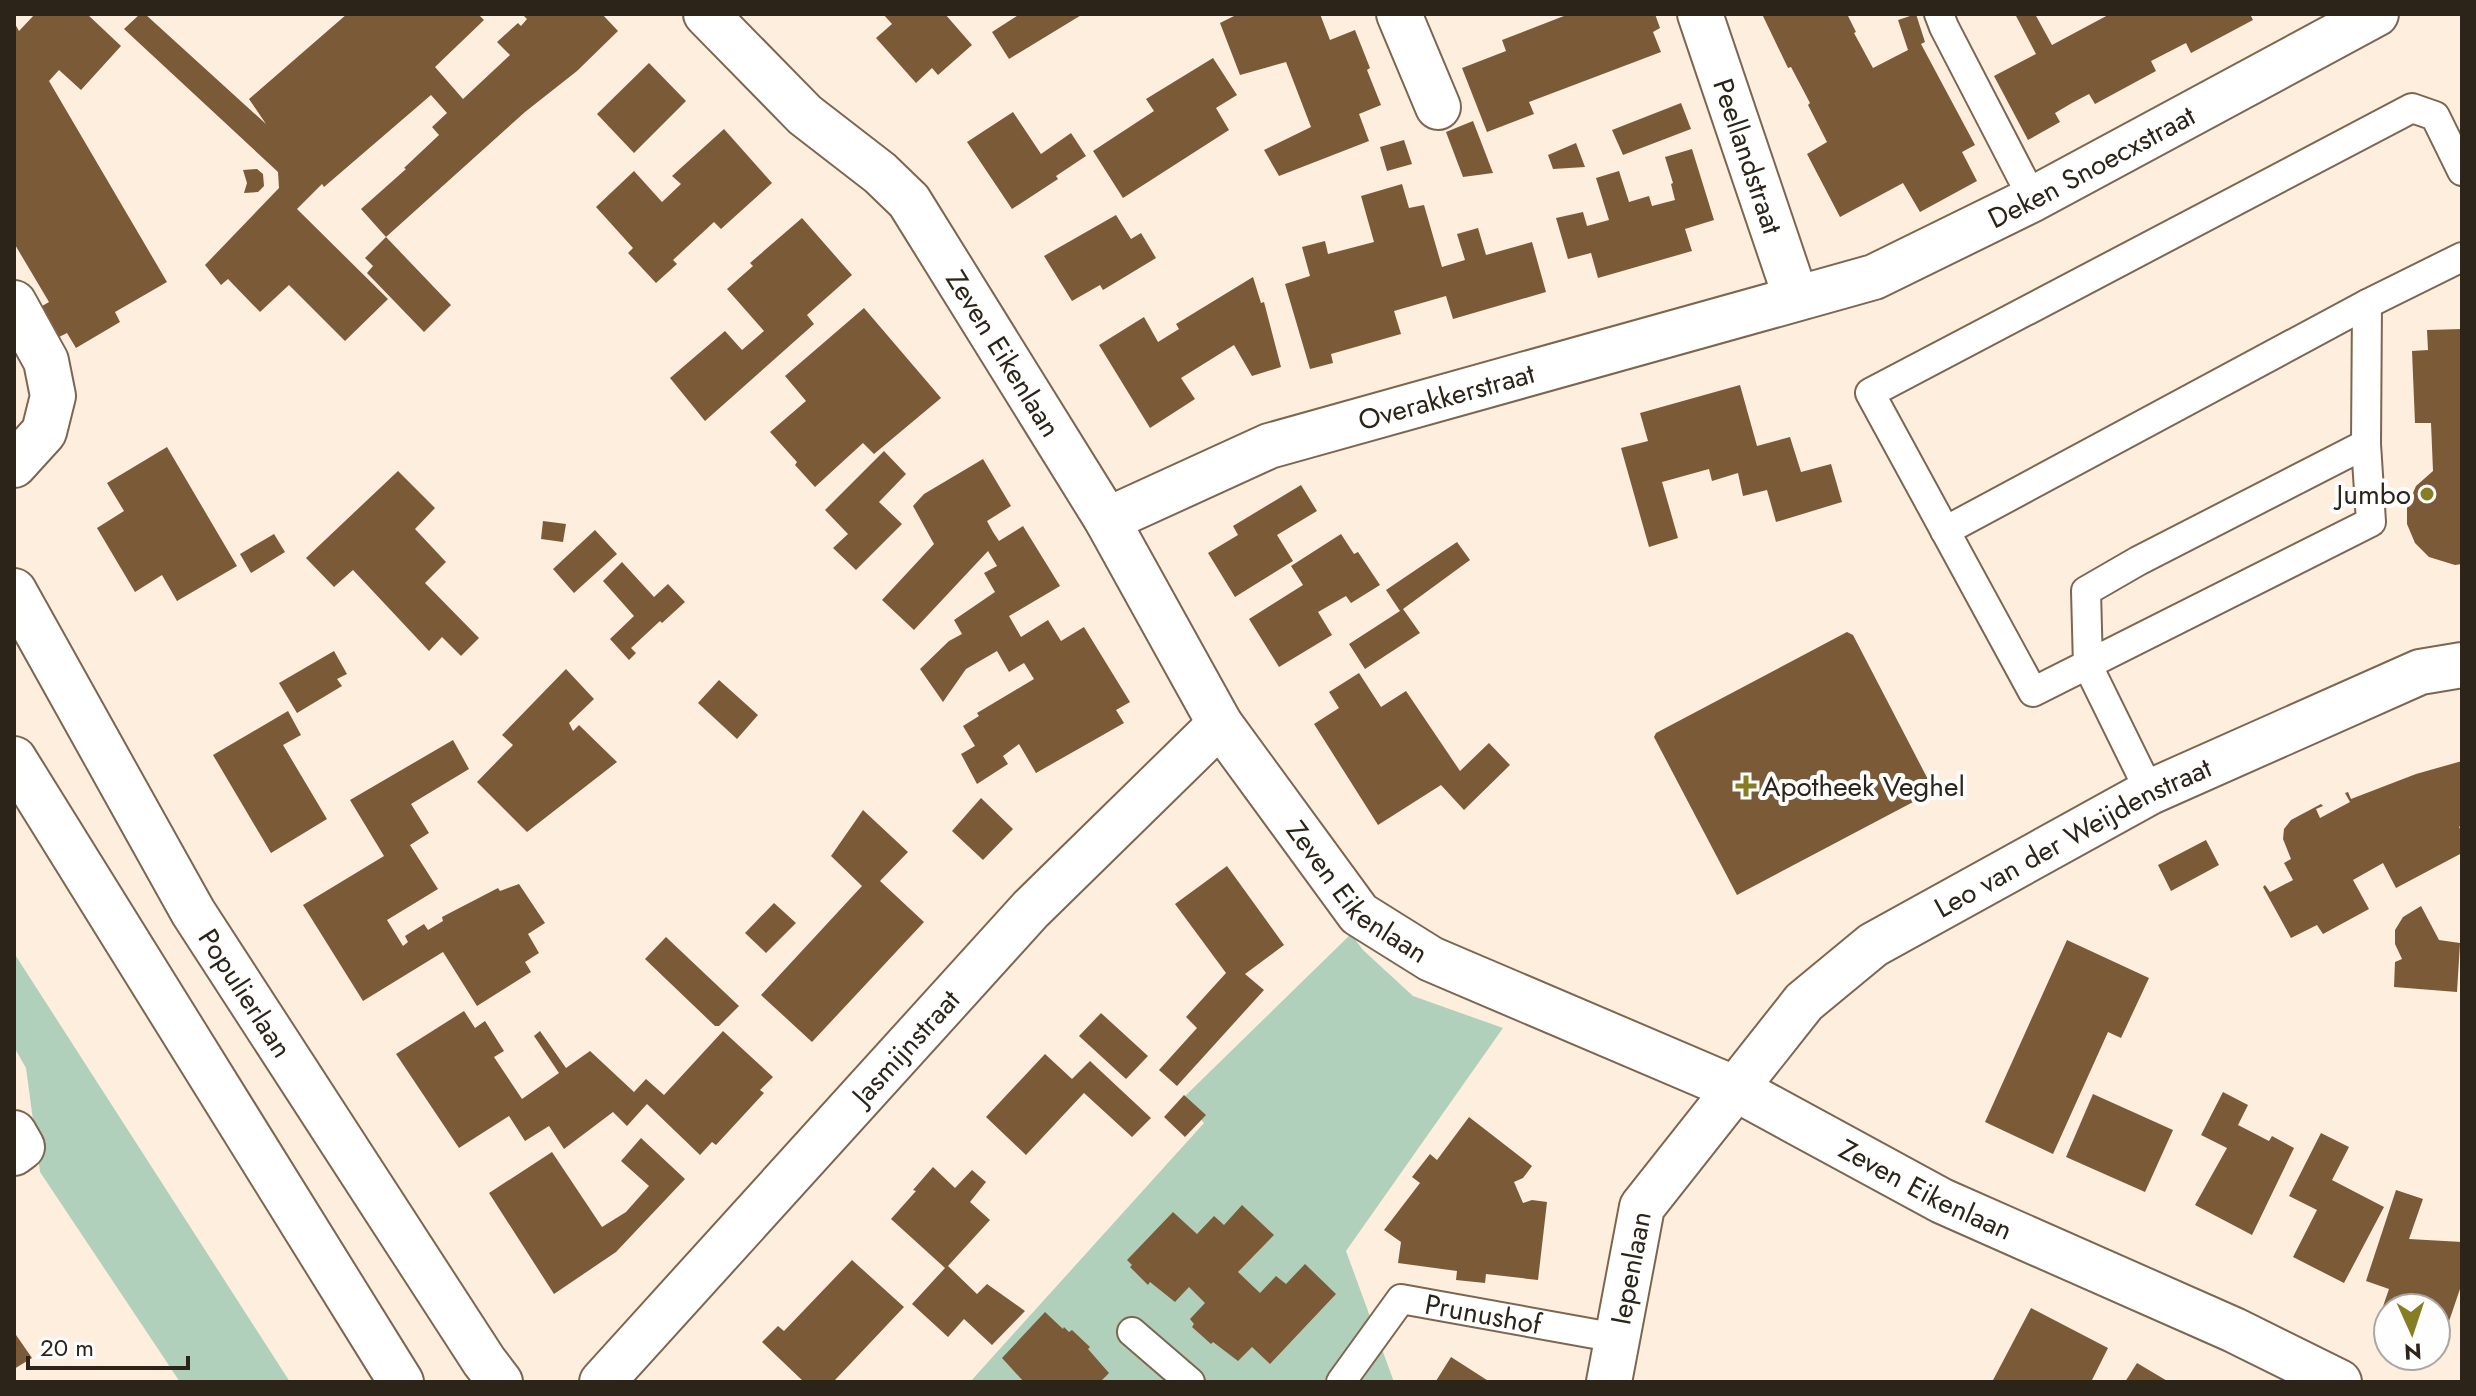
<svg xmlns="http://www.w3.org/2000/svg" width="2476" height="1396" font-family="Jost,sans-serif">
	<rect width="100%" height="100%" fill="#feeede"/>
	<g fill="#b0d0bb">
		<polygon points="1351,934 1363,950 1413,996 1503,1028 1346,1251 1394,1382 970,1382 1204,1123 1182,1099"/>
		<polygon points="14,953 290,1382 180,1382 40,1172 26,1068 14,1047"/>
	</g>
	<g fill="#7b5a38">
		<polygon points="35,14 87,14 121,46 81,90 59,70 49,81 167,282 115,312 120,322 76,348 67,333 55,339 37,309 49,302 14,243 14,22 19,31"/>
		<polygon points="140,14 145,14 266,124 249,99 347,14 478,14 484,20 435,67 463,99 510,55 497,42 518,23 521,26 527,19 522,14 602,14 618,31 577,71 525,112 386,237 451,305 424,332 367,273 373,266 365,258 386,237 361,209 406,169 404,168 439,135 432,127 447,113 431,95 324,187 322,184 297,209 388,299 345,341 289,285 260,312 228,279 221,285 205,265 279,188 278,172 124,29"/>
		<polygon points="883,14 945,14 972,45 938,75 932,68 916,83 876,38 892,24"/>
		<polygon points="1020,14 1083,14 1009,59 992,32"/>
		<polygon points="1238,14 1320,14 1330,40 1355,30 1370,68 1367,70 1381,105 1359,114 1369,141 1279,176 1264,150 1311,127 1286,62 1240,75 1220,23"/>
		<polygon points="1569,14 1655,14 1660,28 1653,32 1661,52 1529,102 1534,114 1487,132 1462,68 1506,51 1502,40"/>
		<polygon points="1762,14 1847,14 1856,32 1854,33 1873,68 1908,50 1898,20 1916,14 1925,42 1921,44 1975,145 1962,152 1977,181 1920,212 1903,183 1840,217 1807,154 1827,142 1808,105 1810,103 1791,67 1788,68"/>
		<polygon points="2015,14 2035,14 2052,45 2110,14 2250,14 2253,20 2191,53 2186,43 2151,61 2156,71 2095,104 2089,94 2072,103 2055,113 2060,122 2028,140 1994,76 2036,54"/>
		<polygon points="1213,58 1237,95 1216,108 1229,130 1123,198 1093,151 1154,111 1146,99"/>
		<polygon points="649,63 686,101 634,153 597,114"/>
		<polygon points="1681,103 1691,129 1623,155 1612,130"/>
		<polygon points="1013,112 1041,154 1071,133 1086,156 1056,176 1058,179 1012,209 967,142"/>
		<polygon points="1473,121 1493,173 1463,177 1446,132"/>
		<polygon points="724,129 772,183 721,229 714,222 673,260 677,264 656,283 628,253 633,248 596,207 634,171 662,202 681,184 672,176"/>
		<polygon points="1404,140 1412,164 1387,171 1380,147"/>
		<polygon points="1576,143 1585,167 1553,169 1548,155"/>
		<polygon points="1692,149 1714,220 1685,229 1692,251 1598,278 1591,253 1568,259 1556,218 1583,212 1587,226 1609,220 1596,178 1619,171 1629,202 1649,196 1652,206 1675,200 1671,184 1673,183 1665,157"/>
		<polygon points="257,169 263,174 264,186 258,192 244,193 247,183 243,170"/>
		<polygon points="1402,184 1409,208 1424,205 1442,267 1465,260 1457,234 1478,228 1486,255 1532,242 1546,292 1453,319 1446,296 1394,311 1401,334 1331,354 1333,363 1310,369 1285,284 1310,276 1302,247 1325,241 1328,254 1374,242 1361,196"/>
		<polygon points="1116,215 1131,239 1141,233 1156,258 1103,290 1100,285 1072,301 1044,256"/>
		<polygon points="802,218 852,275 807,315 814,324 705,421 670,378 725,331 742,350 764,331 727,289 753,266 750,263"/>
		<polygon points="1253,277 1261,303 1264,302 1281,367 1252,376 1234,345 1181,378 1195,399 1150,428 1099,345 1144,317 1158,342 1179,329 1176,324"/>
		<polygon points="864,308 941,398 874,454 863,443 815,487 795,465 797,462 770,432 806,401 785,376"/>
		<polygon points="2462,329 2462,564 2455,565 2429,557 2415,543 2407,524 2407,507 2416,486 2433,471 2431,423 2415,423 2412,351 2428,350 2427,330"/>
		<polygon points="1740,385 1757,446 1790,437 1801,472 1831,464 1842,502 1776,522 1767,490 1743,496 1738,473 1712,481 1709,469 1662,482 1678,538 1649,547 1621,448 1648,441 1640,413"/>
		<polygon points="167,447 237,566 177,601 162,575 135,592 97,528 124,511 107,483"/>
		<polygon points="884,451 906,474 879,502 902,524 856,570 833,548 848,534 825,510"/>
		<polygon points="983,459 1011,506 987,521 993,532 999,541 1023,526 1060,586 1009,616 1021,637 1048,620 1061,641 1084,627 1130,702 1116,710 1124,723 1036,773 1019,744 1003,756 1008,764 977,784 961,754 975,746 963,726 979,716 977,713 1034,679 1024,663 1009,672 997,651 966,669 943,702 920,669 949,641 962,634 954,620 995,592 984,573 997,566 988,551 914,630 882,600 934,544 913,506 924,494"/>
		<polygon points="398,471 435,508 415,529 446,562 425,583 479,638 461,656 442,637 429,651 353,570 334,587 306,558"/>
		<polygon points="1301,485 1317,511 1277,535 1293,561 1235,597 1208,553 1238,535 1233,526"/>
		<polygon points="543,521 566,524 563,542 541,539"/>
		<polygon points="595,530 617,554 574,593 553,569"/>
		<polygon points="274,534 285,552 251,573 240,554"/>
		<polygon points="1341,534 1354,554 1358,552 1380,585 1351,603 1346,596 1318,612 1332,635 1279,667 1249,619 1303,585 1291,566"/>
		<polygon points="1457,542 1470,560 1403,609 1420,633 1365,669 1349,644 1400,611 1386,590"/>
		<polygon points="622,562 654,597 668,584 685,602 662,623 660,621 631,648 636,653 629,660 610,639 634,616 603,581"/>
		<polygon points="1847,632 1853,635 1934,791 1737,895 1654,737 1656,733"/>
		<polygon points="334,651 347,674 337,679 342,686 297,713 279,683"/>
		<polygon points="566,669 594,699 569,723 573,731 579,725 617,762 527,832 477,782 513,745 502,735"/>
		<polygon points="1359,673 1381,707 1406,691 1460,771 1489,743 1510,765 1464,810 1441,785 1378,825 1314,724 1339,708 1329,692"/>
		<polygon points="719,680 758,715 737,739 698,703"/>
		<polygon points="288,711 301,735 283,745 327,819 271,853 213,755"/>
		<polygon points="453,740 469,769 411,804 429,833 410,845 438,889 387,920 403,946 408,942 405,936 424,924 428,930 443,921 442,917 498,888 500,891 519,884 545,923 528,934 539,953 525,962 531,972 477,1006 443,952 363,1001 303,905 384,856 350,800"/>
		<polygon points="2462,761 2462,825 2459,827 2462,832 2462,853 2396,888 2383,863 2353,880 2369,909 2323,934 2317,925 2291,938 2263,887 2265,885 2270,892 2293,880 2284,863 2291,859 2283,839 2284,829 2291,820 2321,804 2323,806 2316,809 2320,818 2350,802 2345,793 2348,792 2351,799 2416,774"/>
		<polygon points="981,798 1013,829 983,860 952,831"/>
		<polygon points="863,810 908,852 880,881 924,922 812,1042 761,995 862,886 831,856"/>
		<polygon points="2206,840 2219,865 2171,891 2158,865"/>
		<polygon points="1227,866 1284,945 1245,974 1264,990 1177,1086 1159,1070 1197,1028 1186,1017 1226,973 1175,904"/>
		<polygon points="774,903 796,923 766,953 745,933"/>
		<polygon points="2421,906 2439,940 2460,943 2457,992 2394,987 2395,962 2402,959 2395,944 2395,930 2403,917"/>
		<polygon points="666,937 739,1006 719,1026 715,1026 645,959"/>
		<polygon points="2067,940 2149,978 2121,1038 2108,1032 2053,1154 1985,1122"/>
		<polygon points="464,1011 475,1028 485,1021 504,1051 494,1057 522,1099 559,1073 534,1036 540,1031 566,1068 590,1051 634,1092 646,1079 664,1095 723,1031 773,1077 760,1090 764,1093 716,1145 712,1142 700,1155 647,1104 627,1126 613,1112 564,1149 549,1126 525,1141 509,1116 459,1148 396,1054"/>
		<polygon points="1101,1013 1148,1056 1126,1079 1079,1036"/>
		<polygon points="1045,1054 1072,1079 1090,1061 1151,1118 1132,1137 1084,1093 1026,1155 986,1117"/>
		<polygon points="2223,1092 2248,1105 2238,1125 2269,1141 2272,1136 2294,1148 2252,1235 2195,1205 2227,1148 2201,1135"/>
		<polygon points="2093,1094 2173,1130 2145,1192 2066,1157"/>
		<polygon points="1184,1095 1206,1115 1185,1137 1164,1117"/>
		<polygon points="1469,1117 1532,1166 1523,1178 1514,1182 1523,1203 1532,1200 1547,1202 1538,1280 1486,1274 1485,1283 1456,1280 1457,1271 1398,1263 1401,1242 1384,1230 1420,1183 1412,1177 1430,1154 1437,1160"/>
		<polygon points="2321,1133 2349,1147 2332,1180 2384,1207 2344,1283 2293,1257 2317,1210 2289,1196"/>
		<polygon points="641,1138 685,1179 616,1252 554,1294 489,1193 552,1152 602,1227 626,1212 649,1186 621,1161"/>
		<polygon points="933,1167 955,1188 972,1170 986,1182 970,1202 990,1220 948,1266 977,1294 987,1284 1025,1311 992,1345 964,1319 948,1337 912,1304 945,1268 891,1219 916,1191 913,1190"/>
		<polygon points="2396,1190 2423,1199 2409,1239 2462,1242 2462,1283 2442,1342 2436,1340 2436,1308 2388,1308 2388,1324 2378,1321 2389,1289 2366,1281"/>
		<polygon points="1242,1205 1274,1235 1238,1272 1260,1293 1276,1276 1286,1284 1305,1264 1336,1294 1270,1364 1252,1347 1238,1361 1213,1342 1211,1344 1192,1327 1194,1324 1190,1319 1205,1303 1189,1287 1175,1302 1150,1282 1148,1285 1130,1267 1132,1265 1127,1260 1173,1212 1197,1234 1214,1216 1224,1225"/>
		<polygon points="852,1260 904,1307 835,1380 837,1382 804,1382 762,1342 778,1326 784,1331"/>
		<polygon points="2031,1308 2108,1348 2091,1382 1992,1382"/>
		<polygon points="1045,1312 1063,1329 1064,1327 1069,1332 1072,1330 1090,1347 1088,1349 1109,1373 1100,1382 1024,1382 1002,1358"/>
		<polygon points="14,1332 32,1358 14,1369"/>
		<polygon points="1451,1357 1490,1382 1436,1381"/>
		<polygon points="2137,1363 2169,1382 2125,1382"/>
	</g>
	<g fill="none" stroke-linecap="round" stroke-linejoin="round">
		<g stroke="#7d664f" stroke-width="32">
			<g id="service">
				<polyline points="1939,14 1944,27 2033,199"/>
				<polyline points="2366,444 2367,304 2462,257"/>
				<polyline points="1945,531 2367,304"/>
				<polyline points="2150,792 2088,666 2086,591 2138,561 2366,444 2371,522 2033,692 1870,393 2412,108 2435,116 2462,171"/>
				<polyline points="1132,1332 1190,1382"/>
				<path id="s1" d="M1341,1382L1401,1299L1617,1338"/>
			</g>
		</g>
		<g stroke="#7d664f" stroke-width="48">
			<g id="minor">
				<path id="s2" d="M706,14L805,115L880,173L909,201L1107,520L1220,724L1359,914L1431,959L1736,1089L1942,1201L2234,1330L2339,1382"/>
				<polyline points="1399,14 1438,107"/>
				<path id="s3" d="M1700,14L1796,298"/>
				<polyline points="14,303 46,361 53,396 44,432 14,465"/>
				<path id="s4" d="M1107,520L1269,446L1874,277L2033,199L2376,14"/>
				<path id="s5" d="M14,591L193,912L484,1361L500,1382"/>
				<polyline points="14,1133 22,1147 14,1153"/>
				<path id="s6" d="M602,1382L1031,909L1220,724"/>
				<path id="s7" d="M1609,1382L1642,1207L1804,1002L1873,945L2150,792L2420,672L2462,665"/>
			</g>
		</g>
		<g stroke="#7d664f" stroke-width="48">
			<polyline id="tertiary" points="14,759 401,1382"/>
		</g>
		<use href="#service" stroke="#fff" stroke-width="28"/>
		<use href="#minor" stroke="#fff" stroke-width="44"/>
		<use href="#tertiary" stroke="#fff" stroke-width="44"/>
	</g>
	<g fill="#877d23" stroke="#fefefe" stroke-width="3">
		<circle cx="2427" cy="494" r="8"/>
		<path d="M1742 774h8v8h8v8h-8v8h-8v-8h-8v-8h8z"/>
	</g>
	<g text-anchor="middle" stroke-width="8" stroke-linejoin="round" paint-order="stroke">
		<g font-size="28" fill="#2c2319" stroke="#fefefe">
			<text dy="10" stroke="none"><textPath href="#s3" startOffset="150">Peellandstraat</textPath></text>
			<text dy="10" stroke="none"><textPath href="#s4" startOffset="1050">Deken Snoecxstraat</textPath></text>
			<text dy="10" stroke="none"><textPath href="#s2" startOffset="456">Zeven Eikenlaan</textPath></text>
			<text dy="10" stroke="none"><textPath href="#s4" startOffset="362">Overakkerstraat</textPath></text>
			<text dy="10" stroke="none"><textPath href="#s7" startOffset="756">Leo van der Weijdenstraat</textPath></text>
			<text dy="10" stroke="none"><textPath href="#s2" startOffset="1104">Zeven Eikenlaan</textPath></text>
			<text dy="10" stroke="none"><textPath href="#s5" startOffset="464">Populierlaan</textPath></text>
			<text dy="10" stroke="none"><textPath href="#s6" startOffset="452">Jasmijnstraat</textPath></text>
			<text dy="10" stroke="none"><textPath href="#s2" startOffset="1752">Zeven Eikenlaan</textPath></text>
			<text dy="10" stroke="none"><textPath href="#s7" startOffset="116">Iepenlaan</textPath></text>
			<text dy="10" stroke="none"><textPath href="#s1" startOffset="186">Prunushof</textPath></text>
		</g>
		<g font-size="28" fill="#2c2319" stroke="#fefefe" text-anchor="end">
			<text x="2411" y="504">Jumbo</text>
			<text x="1762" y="796" text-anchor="start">Apotheek Veghel</text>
		</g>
	</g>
	<rect width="2476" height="1396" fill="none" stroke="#2c2319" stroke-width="32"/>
	<g transform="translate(2412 1332) rotate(177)"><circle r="38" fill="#fefefe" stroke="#aaa6a2" stroke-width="2"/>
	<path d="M0-6L14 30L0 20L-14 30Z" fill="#877d23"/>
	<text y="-12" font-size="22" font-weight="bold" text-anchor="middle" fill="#2c2319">N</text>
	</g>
	<path d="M28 1356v12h160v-12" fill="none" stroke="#2c2319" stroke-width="4"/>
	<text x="40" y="1356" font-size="24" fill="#2c2319" stroke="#fefefe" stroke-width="6" paint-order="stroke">20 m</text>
</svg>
